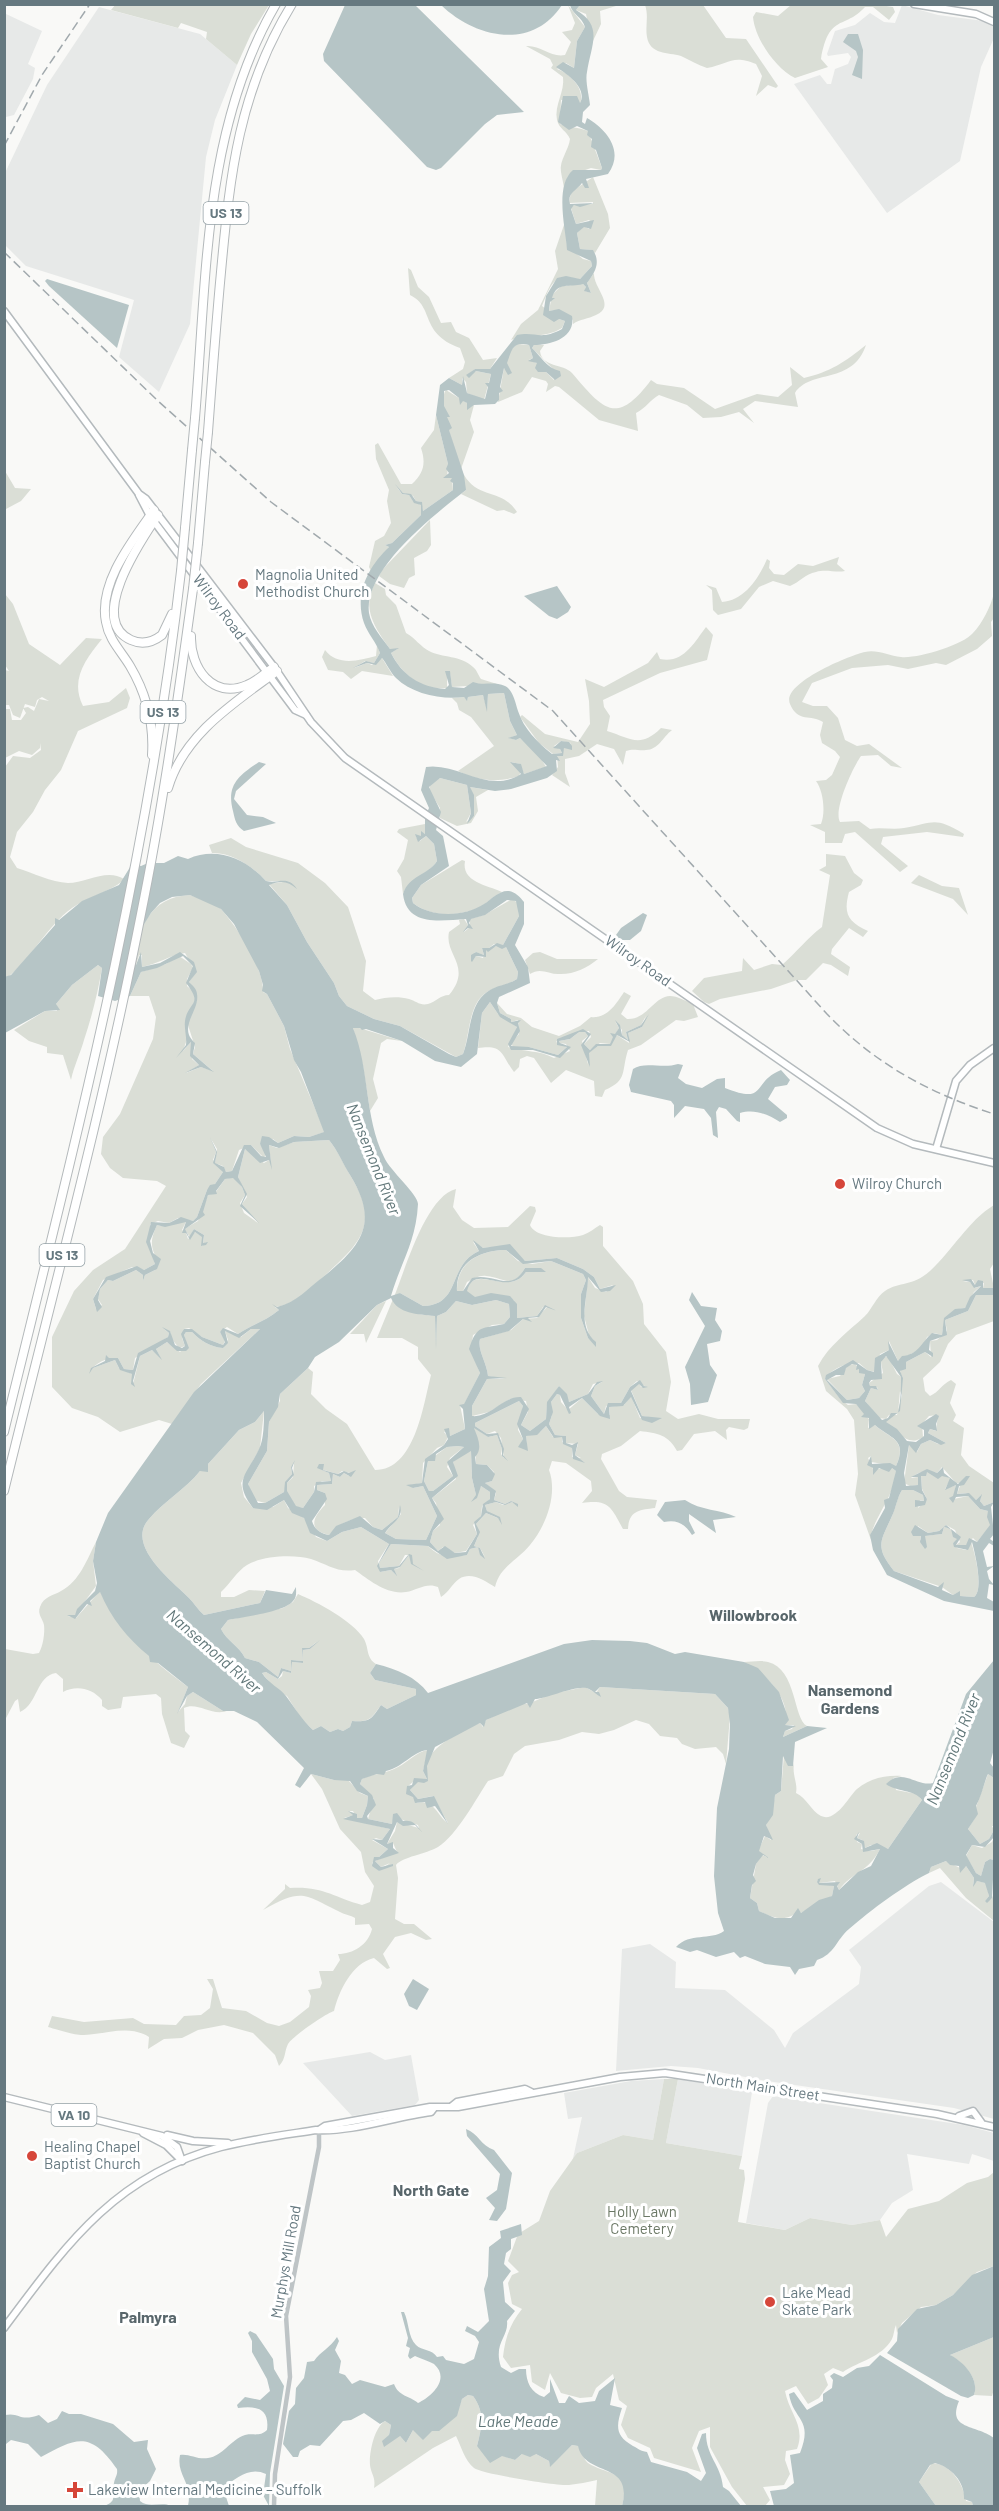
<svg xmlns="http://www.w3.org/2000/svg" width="999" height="2511" font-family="Barlow,sans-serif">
	<rect width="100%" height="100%" fill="#f9f9f7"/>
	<g fill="#e7e9e8">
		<polygon points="902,5 938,15 984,21 994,27 994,38 981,67 960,161 887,213 794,84 820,75 827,84 831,84 835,69 848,64 851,57 848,53 828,56 827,54 835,31 855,25 870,13 884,22 895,23"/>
		<polygon points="99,7 200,34 237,65 215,120 206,157 190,324 159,392 119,357 134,300 26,266 5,245 5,173 47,85"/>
		<polygon points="4,13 42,31 28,64 35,68 33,79 14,115 6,117"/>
		<polygon points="941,1882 994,1922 994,2119 954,2108 761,2080 698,2068 671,2066 616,2071 622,1949 650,1944 676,1962 675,1988 725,1990 774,2030 785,2048 793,2033 859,1984 861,1967 849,1950 929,1886"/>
		<polygon points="370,2052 385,2060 411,2055 419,2100 415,2105 352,2116 303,2063"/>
		<polygon points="664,2079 653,2140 623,2135 577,2153 572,2163 582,2117 568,2119 564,2093 631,2081"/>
		<polygon points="678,2079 752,2092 742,2156 666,2143"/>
		<polygon points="773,2096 964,2125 994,2133 994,2161 972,2154 969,2164 907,2154 913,2190 892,2203 880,2220 852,2225 810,2218 785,2230 746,2223 768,2103"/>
	</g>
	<g fill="#daded6">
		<polygon points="116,4 269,4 269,5 251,34 237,65 206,39 207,32 181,23 178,28 111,10"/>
		<path d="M688,4L703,5L726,38L746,39L778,86L776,88L768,85L756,96L762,76L756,64C732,54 729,64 707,68C698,65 690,60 681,56C668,52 650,55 647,37C645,26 649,16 645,5Z"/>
		<path d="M568,5L585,27L577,41L574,68L566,63L557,69C570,73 586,90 580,104L577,99L561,100L560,124C570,128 578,127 588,131L602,168L601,170L591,168L568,176L564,191C564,184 562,179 561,172C559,160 569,150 570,139C567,131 559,129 557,120C554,105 565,92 563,77L551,68L553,65L550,59L526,46C541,45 551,58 565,55L571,42L562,32L572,30L575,23Z"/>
		<polygon points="580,5 619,5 600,11 601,24 592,43 586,14 576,10"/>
		<path d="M791,5H880L893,7L895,12L889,20L873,7H865C844,30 829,13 821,59L828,67L795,78C776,69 755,39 753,17L756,12L778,16Z"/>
		<polygon points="593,177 608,214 610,228 595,253 592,250 580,249 577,233 584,226 589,229 592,223 589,220 576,224 571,208 574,205 593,204 593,202 569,203 571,192"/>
		<path d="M565,222L567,246L583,259L591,261L592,266L580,279C575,279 569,277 566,277C551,277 547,295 542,306L559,319L565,321L562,328C544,339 529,333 511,340L521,324L538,310L558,269L555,251Z"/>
		<path d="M408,268L411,270L418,287L429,297L441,323L451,322L456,332L469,338L483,360L497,358L490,369H475L466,376L476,371L491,374L484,400L467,393L466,382L462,378V385L449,378L463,369L465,362L460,348C419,333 435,307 410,295Z"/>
		<path d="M594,273C593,288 617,306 596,315C588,319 580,319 573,324V320L556,310L549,311L552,295L561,286L583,284L586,287L585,291L591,293L587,283Z"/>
		<path d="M518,344L529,345L533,358L529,360L537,363L540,372H546L554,380V370L532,348L534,345H544L540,351C542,368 563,363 572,373C603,409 616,427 651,380L657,384L684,388L715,409L757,394L778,397L792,385L790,367L804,378C830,372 845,362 866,345C853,385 810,369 795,393L798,407L755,401L743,409L754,423L739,412L721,417L703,418L687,405L659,395C650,400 646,408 636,413L638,431L599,420L559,387L555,386L546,392L548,384L546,381L532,377L522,392L498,402L504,368L508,372L511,371L507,368C506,360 509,348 518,344Z"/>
		<path d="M446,390L467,403V409L474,405L470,420L474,432L461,469C457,454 436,401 446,390Z"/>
		<path d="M436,415L448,464L447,478H452L453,490L423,511L421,502L416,501L413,496L403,493L396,486L402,494L409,495L413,501L421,505V515L392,543L385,545L389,547L371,571L369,567L375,541L384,536L391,523L387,501L389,490L376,459L375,445L378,443L401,484H412C424,473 426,463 421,448L434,430Z"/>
		<polygon points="5,471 15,488 31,489 21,501 6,509"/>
		<path d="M464,475C479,500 502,488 517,512L514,514L504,510L497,511L461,494L466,490L464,487Z"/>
		<polygon points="430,520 431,545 427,551 414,558 415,575 409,578 404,588 390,584 379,576 382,570"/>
		<path d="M839,557L837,564L845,571C836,573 826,569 816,572C805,574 800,582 790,586L773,581L759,587L741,609L718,615L713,610L712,590L706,585L716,588L722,602C744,601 759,578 767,559L770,561L769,568L774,574L784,575L798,564L813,566Z"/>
		<path d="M375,583L385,589L386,595L396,605L406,633C415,638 421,647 429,651C442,658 461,655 473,667C477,670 478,675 481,679L497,684L452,687L450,673L447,675V688C421,691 402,674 391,653L397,649H390C375,628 361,608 375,583Z"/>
		<path d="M994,593V618L991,622L992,636L977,649L946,665L936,663L908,669L888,665L852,668L812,683L802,702L813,706H827L838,718L845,740L857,746L869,744L902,768L891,766L878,755L861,756C853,767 833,810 840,822L859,821L870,829C881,827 893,830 904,828C935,823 933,816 964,834L963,837L927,832L883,837L881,844L908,866L900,872L855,832L845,834L842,843H825V832L810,825L821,824C826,812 823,790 816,781L826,780L832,775L840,757L835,751L822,743L820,735L823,722C811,714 798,723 790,704C781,683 851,655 865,652C877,649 889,656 901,657C917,659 963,645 973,633C982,624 991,606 994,593Z"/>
		<path d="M5,594L13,604L29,644L60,665L86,638L102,639C85,660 70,680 83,706L109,702L126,688L130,698L127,708L78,731L61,770L45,790L33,812L17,832L10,857L17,868C33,873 51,882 68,883C86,883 107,868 124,879C115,890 86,898 72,908C47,926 32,958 7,978L4,977L5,767L13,756L30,758L41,750L40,743V748L32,755L19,751L5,758V709H10L12,720H21L26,713L23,708L28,707L34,711L39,699L49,701L42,697L37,700L35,707L25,704L20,718L13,715L9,705H5L4,668L5,670L9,671L5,665Z"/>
		<path d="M706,627L713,635L707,660L660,673L603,700L604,707L610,716L607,731C630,738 640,749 661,728L672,730C663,737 658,750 646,750C638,751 634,748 626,751L623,765L614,749L597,744L579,756L565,759V773L570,787L552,775L558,767L557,755L561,756L564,748L571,743L561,741L554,746L560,749L562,753L553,754L539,743L520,717L522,715L545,734L578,742L590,724L589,701L585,679L604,687L648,663L657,652L660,659C683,664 694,643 706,627Z"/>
		<path d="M377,645L380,653L374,663L365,661L354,668L367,663L372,665L382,658L393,676L362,671L351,679L343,672L328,670L322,657L325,650C337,666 358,661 376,656Z"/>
		<path d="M504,693L510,721L517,735L509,738L516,740L520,738L539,755L546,767L524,774L520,764L511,762L521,771L519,776C498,783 477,781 458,771L494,746L471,717L459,710L457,703L452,698L464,697L467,700L468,697L483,695L487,709L488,694Z"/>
		<polygon points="440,778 467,785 471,813 466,822 474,816 470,787 488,790 476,797 478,811 471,823 457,826 440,818 440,808 429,790 431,782"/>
		<path d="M425,824V834L421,832V836L416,837L420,841L426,836L434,844L437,861C428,875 410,877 403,894L401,877L397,871L404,859L408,840L397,832L399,829Z"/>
		<path d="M231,838L246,847L298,863L325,883L348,907L366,961L363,991L375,1000C385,997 399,996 409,999C416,1001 420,1006 428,1004C436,1002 440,995 449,995C473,966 444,955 449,932L460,924L459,920L464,919L468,925L464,932L470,927V919L484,915L512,899L518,903L519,916L503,945L494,944L489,948H482L484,955L475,952L473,960L476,956L483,958L486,950L496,946L506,947L518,972L517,979C508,985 496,986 487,992C468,1004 470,1035 463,1054L456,1057L400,1026L374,1019L347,1006L339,996L334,983L307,942L287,905L269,884L290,881H266C253,867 232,852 212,853L209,845Z"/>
		<path d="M826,854L845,856L854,873L863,880L861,885L849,892C843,914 848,922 868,931L863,937L849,928L832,949L831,954L850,967L848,976L831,965L823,963L806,980H797L771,989L720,999L709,1004L704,1002L692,991L704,978L742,971L743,958L754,970L772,964L782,965C796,953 807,938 822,927L830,875L819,870L826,866Z"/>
		<path d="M462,860L465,861C461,882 487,885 502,892C493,896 487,904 478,908C457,917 431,917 413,903L412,898L421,885Z"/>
		<polygon points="919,875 942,886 959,888 968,915 953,899 911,883"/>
		<path d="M190,895C199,898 214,901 221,909C237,927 264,968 263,992L267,994L284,1026L290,1049L325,1132L309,1137L294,1136L278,1143L273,1139L260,1144L266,1153L264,1158L251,1145L239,1150L232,1171L226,1172L223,1166L215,1163L217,1149L211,1139L216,1152L213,1160L222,1168L223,1172L215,1184L207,1190L197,1217L193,1221L178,1218L169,1223L158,1221L150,1224C150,1245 149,1245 155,1264L144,1270L132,1267L103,1280L93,1299L96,1309L102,1305L98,1299L100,1289L108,1280L113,1281L136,1270L143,1275V1281L145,1275L155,1270L158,1261C150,1247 150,1240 157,1225C168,1228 176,1220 186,1222L182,1230L186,1233L188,1239L195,1232L203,1237L202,1246L207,1242L203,1244L204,1235L194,1229L190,1237L184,1229L198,1221L208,1195L215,1193L225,1179L233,1177L242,1187L245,1195L240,1203L244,1213L258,1223L242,1204L247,1197L238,1177L245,1149L264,1163L269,1160L271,1164L269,1145L277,1148L294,1142L329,1140C338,1151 343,1163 350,1175C382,1226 359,1244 321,1279C307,1291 294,1305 275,1307L279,1310C266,1321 251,1325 238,1334L227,1327L220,1332L225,1341L223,1345L202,1337L189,1328L184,1329L182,1338L185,1346L179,1348L171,1338V1333L164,1329L169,1333L168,1337L135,1358L133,1370L124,1369L118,1358C106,1358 96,1362 90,1372L93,1368L115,1360L119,1368L132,1374L133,1384L140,1356L152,1350L160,1357L156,1349L167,1342L180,1352L187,1345L184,1335L186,1332H192C201,1341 210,1347 223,1348L228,1340L225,1331L241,1337L251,1329H260L201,1384L172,1424L159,1420L120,1432L98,1417L72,1408L52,1387V1337L74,1291L93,1270L125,1249L166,1186L157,1181L123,1178L110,1168L101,1154L103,1137L120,1114L153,1039L156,1017L149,996H130L141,972L166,964L179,956L191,964L193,968L187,979V986L194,992L195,1000L185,1024L187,1039L183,1051L191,1042L192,1059L199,1065L186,1073L201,1067L213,1071L193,1054L195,1047L187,1022C195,1001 203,1003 189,982L196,972L185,953C170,955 158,964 142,967V955H139L136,965H133C138,929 149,897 190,895Z"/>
		<path d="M540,952L557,959H598C587,968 573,975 558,974C549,974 540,967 530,974L525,960L533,953Z"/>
		<path d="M98,965L102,968C98,992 92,1016 84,1040C80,1054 74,1066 71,1080L63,1055L47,1053V1047L29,1041L14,1030L45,1011H57L56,1004L72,985Z"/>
		<path d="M624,992L631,996L621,1014L627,1019C647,1020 653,997 670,996C677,996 686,1001 693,1004L698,1017L684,1021L676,1020L641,1045L628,1050C621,1072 628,1080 605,1090L602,1097L595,1096L594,1081L566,1070L551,1083L534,1058L527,1056L520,1059L519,1067L514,1072C501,1055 504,1044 478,1048L482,1013L490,1002L498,1014L517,1027L508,1047C524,1052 539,1050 554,1058L570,1051L566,1044L560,1043L559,1041L570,1039L579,1032H585L588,1036L582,1041L588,1064V1053L598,1046C611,1046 610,1044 617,1035L629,1043L628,1033L642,1027L646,1016L641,1025L626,1032L628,1040L622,1035V1030L615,1021L619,1028L610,1044L600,1043L590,1050L584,1044L591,1037L589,1031C577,1031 571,1037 560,1038L556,1042L567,1047L558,1055L529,1047H513L511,1043L519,1034L518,1020L511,1022V1019L500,1013L497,1003L507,1014L521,1018L532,1027L559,1036L580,1026L591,1017C607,1019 616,1004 624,992Z"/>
		<polygon points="356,1027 402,1041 387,1039 381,1043 373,1079 378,1098 370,1111 363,1066 353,1028"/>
		<path d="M456,1189L453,1207L462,1220L474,1228L508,1227L530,1206L535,1207L536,1211L530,1225C536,1239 570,1239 583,1235C589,1233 595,1228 600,1225L603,1227V1246L633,1281L643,1304L644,1324L666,1352L671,1382L666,1411L678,1419L699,1414L718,1419H750L748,1428L744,1430L729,1427L726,1430L727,1440L715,1431L694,1434L682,1450L677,1451C669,1435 657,1433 640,1431L621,1446L602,1454L601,1459L619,1491L627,1497L657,1500L655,1508C640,1510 629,1510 628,1529H623C611,1507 609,1499 582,1503L592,1491L591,1481L566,1463L552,1461L549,1470C558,1494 546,1526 530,1545C517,1561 500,1566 495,1587C485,1581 471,1571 459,1579C452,1584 449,1592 441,1597L438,1587C427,1582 417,1590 406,1592C387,1595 369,1580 355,1570C337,1573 327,1564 311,1559C293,1554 262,1556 247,1565C237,1571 230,1584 221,1592V1597H234L249,1590L265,1591L260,1603L204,1615C198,1610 194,1603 189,1598C172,1581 125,1545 149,1519C164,1501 186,1489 200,1471L208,1468V1464L239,1430L255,1422L264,1411L260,1448L241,1483L244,1497L253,1508L273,1507L284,1500L288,1508L304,1518L316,1537L327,1541L342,1532L361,1527L389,1544L378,1561L380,1572L391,1570L396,1575L394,1569L399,1568L409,1555H405L399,1566L380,1568L379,1563L391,1544L428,1546C441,1559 451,1557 467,1555L470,1549L478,1547L485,1557L480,1548L474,1546L478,1537L476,1524L486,1513L500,1519L487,1511L485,1505L496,1502L503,1505L512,1502L518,1505L511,1501L505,1504L494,1500L496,1493L485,1483L492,1481L494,1472L487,1465L476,1464L474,1427L488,1437L497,1435L502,1449L501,1454L504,1458L501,1438L495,1431L487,1434L475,1426V1423L519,1401L523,1406L518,1430L523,1439L520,1445L527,1446L526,1436L540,1432L546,1426L553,1437H562V1442L572,1447V1457L581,1458L575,1455L578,1444L565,1443L566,1436L555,1435L549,1424L552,1415L551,1402L557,1394L560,1395L561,1402L568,1410L582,1398L598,1414L610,1415L609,1407L624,1405L631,1396L640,1418L660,1419L642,1416L631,1390L639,1383L641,1387H646L637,1381L630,1387L621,1403L606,1406L604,1414L591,1396L595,1386L602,1382L593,1384L588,1394L569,1402L559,1386L547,1405L546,1419L530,1431L521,1425L528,1412L526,1401L510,1399L489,1412L472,1416V1406L487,1379H505L488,1376C487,1363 477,1350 480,1339L511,1330L523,1319L537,1318L548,1306L543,1307L537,1316L517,1318L514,1300L474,1297L466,1291C475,1262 508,1298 526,1272L539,1271L537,1268H525C512,1290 506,1278 486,1276C480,1275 473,1279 467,1282L463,1291H457C456,1262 481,1250 506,1250L518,1261L532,1264L551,1261L583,1274L586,1280L581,1294V1318L588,1338L594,1343L589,1335L584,1316L588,1277L595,1288L606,1292L613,1285L600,1289L594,1277L583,1269L557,1258L525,1261L506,1246L483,1248L473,1242L479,1251C447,1265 462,1305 423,1306L400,1293L394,1297C405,1270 426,1196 456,1189Z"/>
		<path d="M994,1205V1263L990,1269L994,1288H983L984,1283L975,1285L973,1280L963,1282H970L975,1288L981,1286L974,1292L965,1308C947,1310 944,1320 942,1335L934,1333L927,1337L922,1348L898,1361L889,1341V1350L880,1354L875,1372L867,1370L859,1363C848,1362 830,1369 825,1379L841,1400L848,1405L856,1404C862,1409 864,1414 869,1419L868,1428L875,1425C890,1439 908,1439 896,1466L871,1462V1456L868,1458L873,1469L892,1468L896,1471C896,1495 869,1524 871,1540L855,1495L858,1474L854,1420L847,1409L826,1391L818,1366C829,1345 848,1332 865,1316C872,1309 876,1297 885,1291C900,1281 912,1287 930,1271C953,1250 968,1221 994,1205Z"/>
		<path d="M976,1295H994V1321L956,1335L948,1344L940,1362L923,1378L925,1391L930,1396C939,1392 942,1384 951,1380L956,1384L950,1403L956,1415L953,1421L964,1428L961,1455L969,1466L994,1483V1502L984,1506L980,1501L981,1495L976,1500L966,1493L957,1494L961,1483H956L942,1467L937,1473C928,1470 918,1471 911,1478L918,1477V1485L910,1486L904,1483L909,1445L917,1452L921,1444L930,1440L938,1444L946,1443L928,1433L930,1429L936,1431L938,1415L929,1416L922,1424L923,1437C907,1448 899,1431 885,1422L891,1415H897L902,1395L900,1391L898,1413L889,1415L886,1419L879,1418L865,1401L871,1388L878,1390L877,1387H870L869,1383L883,1373L881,1362L884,1356L889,1358L897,1374L903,1378L900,1372L906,1362L925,1352L931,1357L930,1341L937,1340L947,1331L945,1320L968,1311Z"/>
		<path d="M393,1299L418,1314L435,1316L436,1344L437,1316L446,1312L456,1301L472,1305L496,1300L509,1304L510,1317L504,1324L492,1325L473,1335L471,1350L480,1373L464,1405H460L465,1429L450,1436L447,1431L444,1432L448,1437L444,1445L437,1448L423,1463L422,1483L411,1485L413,1488L423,1486L437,1516L426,1540L396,1539L385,1533L401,1514L399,1507L398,1517L382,1530L373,1527L365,1518C351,1517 338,1525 329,1535C307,1530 313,1517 325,1505V1493L317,1490V1485L332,1484L333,1474L340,1477L344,1473L349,1476L350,1473L342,1471L338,1474L320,1469L329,1473L331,1481H322L314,1486V1492L303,1508L296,1507L286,1491L287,1483L293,1477L294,1463L291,1467L292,1474L287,1480L284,1492L265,1503L254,1500L248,1484L267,1451L269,1422L280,1401V1394L308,1368L313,1372L311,1394L326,1409L347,1424L375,1470C415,1470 423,1406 431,1375L418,1359V1347L402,1338H377Z"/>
		<polygon points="386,1301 366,1343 364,1334 350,1334 377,1305"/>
		<polygon points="855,1364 865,1374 862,1385 865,1391 859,1398 847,1400 827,1379 840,1376 848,1365"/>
		<polygon points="458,1446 464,1447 450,1458 447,1467 453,1476 433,1491 429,1491 424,1481 428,1461 447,1447"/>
		<polygon points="471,1451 472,1478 476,1495 472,1501 481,1486 490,1492 490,1499 482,1506 481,1516 473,1525 477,1534 466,1551 455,1553 443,1547 438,1551 430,1542 433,1531 440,1525 436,1503 432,1498 456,1479 453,1462 465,1452"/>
		<path d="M928,1471L951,1478L945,1489L956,1485L954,1499L968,1496L980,1509L988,1511L991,1525L977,1542L973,1538L966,1545H956L960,1542L955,1530L946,1525L939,1531L928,1533L918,1526L915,1536H921L920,1540L925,1543L924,1536L942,1534L944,1527L951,1529L958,1539L953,1543L957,1548L966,1550L971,1542C975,1553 984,1590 974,1597L960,1596L959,1592L953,1595L942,1587L894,1571C874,1546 881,1541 892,1516C896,1507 897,1498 902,1490H913L923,1495L924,1501L920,1500L918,1508L927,1499L922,1489L921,1476Z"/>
		<path d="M96,1542L93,1561L96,1586L75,1615L68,1616L76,1618L100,1591C117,1631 153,1661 188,1687L178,1712L185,1704L187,1696L193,1692L223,1711L229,1710C213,1718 198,1701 184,1708L185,1731L190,1736L184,1748L171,1743L162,1714L161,1698L156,1694L123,1697L121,1708L108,1710L102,1706V1700C92,1688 76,1685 63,1692V1679L56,1673C36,1676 38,1704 20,1712L18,1699L15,1701L5,1720V1649L33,1654L39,1653C43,1646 45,1633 44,1625C43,1619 37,1614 40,1607C44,1596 53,1596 61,1591C80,1581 87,1559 96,1542Z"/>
		<path d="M298,1594C317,1602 353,1621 364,1639C369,1648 366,1658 376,1664L370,1673L375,1680L416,1689V1695L387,1709L381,1705C371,1719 370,1722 352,1721L350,1727L343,1731L338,1729L330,1732L321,1726L313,1730L302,1720L287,1696L276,1690L262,1673L266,1672L278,1679L282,1676L283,1671L291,1673L292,1662L303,1663V1650L310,1649L318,1641L309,1648H302L303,1661L291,1660V1671L281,1668L278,1677L259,1662L245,1658C239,1646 227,1641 221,1629L228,1620L283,1608L293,1602Z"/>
		<path d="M744,1662C751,1662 761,1660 768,1662C797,1669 793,1719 807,1726L783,1737L785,1731L792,1729L794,1725H785C792,1699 765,1673 744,1662Z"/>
		<path d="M585,1687L596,1693L600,1687L715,1694L728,1708L730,1716L726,1764L723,1754L716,1747L695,1749L682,1744L677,1738L660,1736L649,1724L636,1720L614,1730L599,1734L582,1732L559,1740L525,1746L514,1754L503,1776L488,1781C476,1799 457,1835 438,1847C426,1854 402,1857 396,1865L398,1878L395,1919L404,1924H414L432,1939L426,1940L411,1933L395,1937L383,1954L390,1968L387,1969L374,1958C352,1963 339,1991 334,2011C325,2014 293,2036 288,2044C284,2052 286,2059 279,2066L275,2055L253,2033L224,2025L198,2030L182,2038L164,2039L148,2049L149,2037C129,2024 107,2034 84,2035C77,2036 55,2029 48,2027L52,2016L84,2022L133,2018L144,2024L176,2025L184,2016L201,2015L210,2008L213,1989L207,1979H213L222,2008L246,2011L267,2023L279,2026L290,2022L309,2007L311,1996L308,1990L320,1988L322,1983L319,1971H333L340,1960L338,1954C353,1954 368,1945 372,1929L369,1924L355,1925V1918C350,1915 347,1915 342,1913C304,1895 304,1887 263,1910L285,1889V1884L290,1888C323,1886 333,1897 362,1905L370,1902L374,1886L365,1872L361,1852L340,1829L322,1789L311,1774L334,1780L347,1779L360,1793L368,1796L367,1805L362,1818L357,1819L353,1811H349L354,1815L344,1818L390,1829L382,1840L376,1838L372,1840L388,1849L372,1863L379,1871L390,1863L381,1867L375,1861L397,1852L393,1843L387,1844L395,1831L397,1822L419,1828L418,1825L394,1817L392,1824L368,1819L374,1799L360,1784L362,1779C374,1773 386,1774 398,1767C408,1762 416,1752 428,1750L423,1771L427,1779L414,1781L407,1787L417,1803C434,1798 437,1816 448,1823L433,1796L418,1799L410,1790L418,1781H428C417,1751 454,1736 475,1725L480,1723L483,1727L486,1720L521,1703L528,1704L551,1694Z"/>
		<path d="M784,1755L787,1763L793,1766L794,1763C792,1776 798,1783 796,1793C807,1798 811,1811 821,1816C836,1823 849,1796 857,1789C870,1778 886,1775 902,1776L893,1778L896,1790L917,1794L922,1800L888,1849L871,1845L865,1848L862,1840L857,1838L860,1833L856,1835L857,1842L862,1844L861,1849L871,1851L880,1849C868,1873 853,1871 839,1890L835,1881L819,1883L818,1880L817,1882L834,1886L832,1896L801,1913L799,1911C785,1923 773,1918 759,1911L757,1903L750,1898L756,1864L762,1855L767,1857L758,1851L765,1836L771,1840L766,1825L772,1812L775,1795L781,1791Z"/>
		<polygon points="988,1774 994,1778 994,1826 992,1826 994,1830 989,1839 980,1844 968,1829 975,1818 976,1807"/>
		<polygon points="994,1837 994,1860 990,1859 985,1862 981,1876 976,1873 966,1856 972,1845 982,1848 992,1842"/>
		<polygon points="946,1861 960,1868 966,1866 974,1878 973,1885 977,1881 986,1883 989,1896 985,1901 992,1898 994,1893 994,1921 966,1898 940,1868 929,1873 931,1867"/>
		<path d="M664,2079H678L666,2143L742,2156L739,2169L744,2170L745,2179L738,2222L785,2230L810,2218L852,2225L880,2220L886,2237L908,2209L939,2201L967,2183L988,2177L994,2172V2266L977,2272L953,2295L936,2305L921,2307L902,2323L897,2333L896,2325C894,2329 894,2335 892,2339C881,2358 859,2361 843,2372L833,2368L824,2374L828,2385L819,2398L808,2404L796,2386L785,2391C789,2413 806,2426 797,2449L786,2451L785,2460L790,2474L784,2485L763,2487L770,2500L765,2506H747L732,2487L710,2447V2427L699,2431L692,2448L701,2472L654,2458L650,2448L628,2438L621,2425L627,2406L619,2400L613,2374L596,2388L592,2397L580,2398L561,2393L550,2373L545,2390L532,2382L530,2365L511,2368L503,2357C505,2338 510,2324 522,2309L512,2304L508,2283L512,2275L519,2272L508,2261L518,2234L539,2221L550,2191L577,2153L623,2135L653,2140Z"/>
		<path d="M994,2337V2389L992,2396L974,2395C980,2379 963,2362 950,2355Z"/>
		<path d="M468,2395L473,2396C485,2412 482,2427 477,2446L515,2460L522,2454H536L549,2461L550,2466L572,2445L578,2446C581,2451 584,2460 588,2463C609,2476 632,2470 622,2506H595L597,2480C588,2482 578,2484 569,2485C557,2486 482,2474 474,2468C465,2461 461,2446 456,2436L433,2448L374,2488C376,2477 371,2474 370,2465C369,2453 374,2428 385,2421L391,2425L389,2435L400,2436L406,2443L413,2430L432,2431L456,2416L462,2399Z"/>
		<path d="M932,2463C951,2464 963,2483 966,2501L972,2502L973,2506H936L919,2482Z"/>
	</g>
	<g fill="#b6c5c6" fill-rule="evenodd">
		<polygon points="345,5 415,5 524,112 497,115 485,124 441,168 436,170 427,167 324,61 323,54"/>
		<path d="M441,5H562C532,51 475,38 441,5Z"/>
		<path d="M570,5H580L576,10C604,26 591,45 587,72C585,81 589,95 590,105L583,112L582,122L585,124L587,118C606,129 625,151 608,174L586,179L589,188H585L582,183C576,191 567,193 570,204L594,203L580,207L574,205L571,209L576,224L594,220L591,229L584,227L577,233L580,249L593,250C601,263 595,272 587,283L591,293L584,291L586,287L583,284C569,288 557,281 552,298H555L550,302L549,311L559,309L572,316C576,338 551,345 534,345L532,348C540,355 546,368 560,371L561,376L555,380L546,372H538L535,368L537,363L528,361L533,358L529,345C512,341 512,350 507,363L512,373L508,375L504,368L500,387L503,391L499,393V400L495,404L474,405L467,410V403L463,401L460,405L459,398L449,390L444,391V406L450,417H447L452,428L449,430L464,475L466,490C435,514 363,570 369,613C371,626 382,638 390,649L399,648L391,653C402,675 420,687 445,689L449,685L445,671H450L452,687L464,688L473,682C483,686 494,681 505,686C513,690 515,702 518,711C524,729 537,742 552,754L562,753L560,749L553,748L561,741L569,742L572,746V750L564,748L563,756H557L560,761L556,760L557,771L547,778L511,789L495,791L470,787L474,795V816L467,824L471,813L467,785L440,778L429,787L441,812L436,830L443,836L449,866L421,885L412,898L413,903C432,918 464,917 484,904C492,899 499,890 509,891C515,892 520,897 524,902V924L515,945L528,967L530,983L499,997L497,1003L500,1013L511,1019V1022L521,1020L518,1023L520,1031L511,1046L529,1047L558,1055L567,1047L557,1045V1039L583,1029L591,1034L584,1044L590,1050L596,1044H610L613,1037L610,1033L615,1034L619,1028L615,1020L620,1025L622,1035L628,1040L626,1032L641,1025L649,1014L642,1027L628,1033L630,1042L617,1035L611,1046H598L589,1053L590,1067L581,1045L588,1036L585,1032H579L570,1039L559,1041L560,1043L571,1047L560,1058L533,1050H511L508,1044L517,1027L500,1017L490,1002L482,1013L477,1054L461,1067L435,1061L402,1041L366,1029L362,1030L360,1028H353C370,1070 364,1116 384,1157C390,1171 418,1194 418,1204C416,1242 401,1262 391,1296L400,1293L423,1306C462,1305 447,1265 479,1251L473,1240L483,1248L510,1244L525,1261L557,1258L583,1269L594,1277L600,1289L616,1285L610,1291L601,1292L588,1277C588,1298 576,1326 596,1342V1347L588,1338L581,1318V1294L586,1280L583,1274L551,1261L523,1264L506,1250C481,1250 455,1262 457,1291H463L472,1278C495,1272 510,1294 525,1268H541L546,1272H526C507,1299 475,1261 467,1291L475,1297L491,1293L510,1296L517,1304V1318L537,1316L545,1305L557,1311L546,1307L539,1317L528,1318L532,1322L523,1319L509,1331L480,1339C477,1350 487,1363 488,1376L507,1378L487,1379L472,1406V1416C491,1418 503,1396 521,1397L529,1409L521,1425L530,1431L546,1419L547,1402L559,1386L567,1394L569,1402L588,1394L597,1382L603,1381L595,1386L591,1396L604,1414L608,1403H621L630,1387L640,1380L644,1386L648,1387L643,1388L639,1384L631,1391L642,1416L662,1418L652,1423L642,1420L631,1397L623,1406L609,1407L610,1419L600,1416L582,1398L569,1407L571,1413L569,1414L560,1395L557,1394L551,1402L553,1412L549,1424L555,1435L566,1436V1443L572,1445L578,1442L575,1455L585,1463L573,1459L572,1448L563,1444L562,1437L554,1438L546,1426L537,1435L526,1436L528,1451L518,1447L523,1439L517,1424L523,1406L519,1401L475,1423V1426L487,1434L498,1433L504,1449L503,1455L508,1461L502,1456V1449L497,1435L488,1437L474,1428C478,1438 483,1449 475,1457L476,1464L487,1465L495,1474L492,1481L485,1483L496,1491L494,1500L505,1504L511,1501L518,1504V1507L512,1502L505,1505L496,1502L485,1505L487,1511L500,1517L502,1525L498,1518L486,1513L476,1524L480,1532L474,1546L480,1548L485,1559L480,1555L478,1547L470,1549L467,1555L447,1559L428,1546L391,1544L379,1563L380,1568L399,1566L409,1554L412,1555L413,1564L424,1571L411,1564L409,1555L400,1567L394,1569L397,1576L391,1570L380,1572L377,1566L389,1544L361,1527L342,1532L327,1541L310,1533L304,1518L292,1513L284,1500L267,1510L253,1508C232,1480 247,1475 259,1449C264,1440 264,1421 264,1411L255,1422L239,1430L208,1464V1472L200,1471C186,1489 164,1501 149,1519C125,1545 172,1581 189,1598C194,1603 198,1610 204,1615L260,1603L266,1590L292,1594L296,1587C296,1592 297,1597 293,1601C285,1612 242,1617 228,1620L221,1629C227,1641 239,1646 245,1658L259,1662L278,1677L281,1668L291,1671V1660L303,1661L302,1648H309L320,1640L310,1649L303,1650V1663L292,1662L291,1673L283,1671L278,1679L266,1672L262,1673C268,1683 281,1689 286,1696C295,1708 302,1720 313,1730L321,1726L330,1732L338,1729L343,1731L350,1727L352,1721C370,1722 371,1720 381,1705L387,1709L416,1695V1689L375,1680L370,1673L376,1664C397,1669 416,1677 428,1693L564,1644L592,1640L630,1641L647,1643L675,1654L685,1652L744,1662L758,1668L779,1692L789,1720L785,1725L796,1726L785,1731L783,1737L807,1726L827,1728L795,1742L793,1766H788L783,1756L781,1791L775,1795L773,1815L766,1825L773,1840L764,1836L759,1851L769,1858L763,1855L756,1864L753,1875L756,1881L752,1885L750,1898L757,1903L759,1911L775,1918H791L798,1908L801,1913L819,1900L832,1896L834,1886L819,1885L817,1882L818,1879L821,1878L819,1883L840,1882L837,1886L839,1890L858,1872L871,1866L880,1849L863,1852L862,1844L854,1839L859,1832L857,1838L864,1841L865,1848L877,1843L888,1849L922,1800C914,1789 896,1792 886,1784C903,1767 916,1787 933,1783L966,1694L994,1660V1749L990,1763L994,1768V1778L988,1774L987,1776C983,1787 981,1797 976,1806L978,1814L968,1829L980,1844L989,1839L994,1830V1837L985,1847L972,1845L966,1855L976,1873L981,1876L985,1862L990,1859L994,1860L992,1898L987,1903L985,1901L989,1896L985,1883L977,1881L973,1887L974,1878L966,1866L960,1873L959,1866L950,1865L946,1861L931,1867L929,1873C903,1886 871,1910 849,1929C836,1940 835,1954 817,1960L814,1966L799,1969L795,1975L790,1967L765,1964L745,1956L740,1958L734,1952L716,1957L697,1950L690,1952L676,1947C690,1932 710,1941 724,1931L718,1913L714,1876L717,1808L729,1749L730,1724L728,1708L715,1694L600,1687L595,1692H599L601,1697C597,1695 593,1691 589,1689C580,1683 546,1699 535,1699L530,1708L527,1703L486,1720L484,1727L480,1723L435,1747L427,1766L428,1781L424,1783L418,1782L410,1790L418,1799L434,1796L448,1824L435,1806L427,1808L425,1802L415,1803L413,1797L406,1794L407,1786L412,1785L414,1778L427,1779L423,1771L427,1750C412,1752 402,1768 386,1771L384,1775L377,1774L362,1779L360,1784L372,1795L376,1805L367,1816L368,1819L392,1824L393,1814L397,1813L403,1821C414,1820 415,1824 422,1832L415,1825L403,1826L397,1822L387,1844L393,1842V1848L399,1853L375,1861L381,1867L393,1864V1866L379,1871L372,1866L374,1857H379L388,1849L372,1839L382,1840L390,1829L343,1819L353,1815L348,1811L357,1814V1818H362L367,1805L368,1796L357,1791L350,1781L334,1780L311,1774L300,1788L295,1785L304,1768L257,1722L234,1711H223L193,1692L187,1696L177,1714L188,1687L158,1663L150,1662L149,1656C127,1638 111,1618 100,1592L90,1601L92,1606L87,1604L75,1619L67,1615H75L77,1609L95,1591L97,1583L93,1561L96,1542L108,1513L194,1392L260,1329H251L239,1338L225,1331L228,1343L223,1348C210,1347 201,1341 192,1332H186L184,1335L189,1348L186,1351H177L167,1342L156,1349L162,1360L152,1350L140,1356L133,1381L135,1387L131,1384L132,1374L120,1370L115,1360L93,1368L89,1374L91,1368L105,1361L106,1355L109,1358H118L124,1369L133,1370L138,1353L168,1337L169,1333L162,1327L170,1331L175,1345L182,1348L185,1346L181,1334L184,1329H192L202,1337L223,1345L225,1342L220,1332L223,1328L238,1334C251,1325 266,1321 279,1310L272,1304L277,1307C297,1302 307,1289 323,1277C363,1245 379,1222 350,1175C343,1164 338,1151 329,1140L294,1142L279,1148L269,1145L272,1170L269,1160L260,1163L245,1149L238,1177L247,1194L242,1204L259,1223L240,1206L245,1195L242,1187L233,1178L225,1179L216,1191L217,1194L208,1195L203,1212L205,1215L185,1229L189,1237L194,1229L204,1235L203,1243L208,1242L206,1245L201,1246L202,1237L195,1232L190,1240L186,1233H182L186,1222L165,1227L157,1225L150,1241L153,1253L161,1259L157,1269L145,1275L143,1281V1275L136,1270L113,1281L108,1280L100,1289L98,1300L102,1307L97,1312L93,1299L106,1277L137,1266L144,1270L155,1264L146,1242L151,1222L169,1223L181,1217L193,1221L197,1217L207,1190L210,1185L215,1184L223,1172L213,1163L216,1152L210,1137L217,1152L215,1163L224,1167L226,1172L232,1171L244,1145H251L261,1156L266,1157L260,1144L262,1136L269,1137L278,1143L294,1136L309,1137L324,1132L301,1072L294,1060L284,1026L267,994L262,991L263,985L259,971L234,924L221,909L190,895L172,897L160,903L151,913L138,934L133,965H136L141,952L142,967L160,963L180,952L194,962L197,972L189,982C192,985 197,989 197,994C200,1011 177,1027 195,1043L193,1054L214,1072L201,1067L185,1073L199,1065L190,1056L191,1042L176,1058L186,1045C187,1037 184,1029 185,1021C188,1001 204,1006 186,983L193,966L183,956L157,968L141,972L130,996L115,1001L98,996L102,968L98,965L72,985L56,1004L60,1010L45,1011L5,1033L4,977L11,975L55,925V918L59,920L82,901L119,885L132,864L141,866L148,863H164L178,856L188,859C217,846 246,859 266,881C279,884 287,875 297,889C288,881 281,880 269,885L287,905L307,942L334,983L339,996L347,1006L374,1019L400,1026L449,1054L456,1057L463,1054C471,1034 468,1006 487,992C496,985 508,985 517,979L518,972L506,947L502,949L496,946L488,952L486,950V957L476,956L472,962L471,961V955L476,952L484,955L482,948H489L497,943L503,945L519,916L516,901L507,900L485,915L471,919L469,923L473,929L468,928L463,932L468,925L466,919C443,920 407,928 403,894C409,875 427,876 437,861L434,844L426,836L418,842L415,834L421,836V831L425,834V817L429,808L421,790L426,767C458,762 488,795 521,774L510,762L521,764L524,774L547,766L520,738L516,740L508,738L517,735L510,721L504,693L488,694L487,712L483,695L468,697L467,701L464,697C442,700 412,694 396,678C390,672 387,664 382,658L376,665L367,663L353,668L366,661L374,663L380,653C376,642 368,634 364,623C354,594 368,567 389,547L385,545L392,543L421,515V505L414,503L409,495L402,494L395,484L403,493L411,494L416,501L422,502L423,511L453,490V483L450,481L452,478H443L449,473L446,469L448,464L436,415L440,385L449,378L462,385L463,376L467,393L485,399L488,387L485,383H489L491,374L476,371L469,378L466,375L475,369H490L517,335C536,331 540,341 562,329L565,321L559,319L554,322L543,315L546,296L557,278L566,276L580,279L592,266L591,261L567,250C566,230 554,186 573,170H601L602,168L596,150L591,147L592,139L587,135L588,131L577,126L569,130L558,122L563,96H577L580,103C588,88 567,74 556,67L563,62L574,68L577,41L585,27C582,17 572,14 570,5ZM391,1298C398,1314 417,1314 435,1316L436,1349L437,1316L446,1312L456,1301L472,1305L496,1300L509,1304L510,1317L504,1324C482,1329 477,1324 469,1349L480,1373L464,1404L459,1405L463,1409L465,1429L450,1436L449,1428L444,1429L448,1439L444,1445L425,1459L422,1483L406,1485L413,1488L423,1486L437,1516L426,1540L396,1539L385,1533C391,1523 404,1519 400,1505L398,1517L382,1530L373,1527L360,1516L336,1526L329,1535C321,1534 314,1529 312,1521L327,1499L325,1493L317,1490V1485L332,1484L333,1474L340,1477L344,1473L351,1477L356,1470L349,1473L344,1471L338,1474L323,1470L324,1464H319L317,1468L329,1473L331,1481L316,1482L314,1492L303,1508L296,1506L287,1491V1483L294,1475L292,1468L295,1460L291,1467L292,1474L285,1482L284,1492L265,1503H258L248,1484L267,1451L269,1422L278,1407L280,1394L308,1368L315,1357L339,1342L377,1305ZM458,1446L464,1447L447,1462L453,1476L433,1491H429L424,1481L428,1461H435L436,1454L447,1447ZM471,1451L472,1478L476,1495L471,1502L477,1498L481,1486L490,1492V1499L483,1504L481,1516L474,1522L477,1534L466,1552L455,1553L445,1546L438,1551L430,1542L433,1531L444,1519L432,1498L458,1476L453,1462Z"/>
		<polygon points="848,34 858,34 863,50 862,79 852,75 858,57 856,51 843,42"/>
		<polygon points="47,279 129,305 117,348 49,286 45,281"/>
		<polygon points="557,586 571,607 568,612 557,619 549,616 524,596"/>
		<path d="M259,762L266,764L236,791L234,799L247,815L263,817L276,823L244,831C236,826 235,820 233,811C226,785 239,775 259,762Z"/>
		<polygon points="643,913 647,915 641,931 630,940 618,940 616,935 621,928"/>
		<path d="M678,1064L683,1065L678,1078L686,1084L702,1088L717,1079L725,1078V1088C768,1105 751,1082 781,1070L790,1080L787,1085L775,1087L768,1099L787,1115V1118L780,1122C767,1114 755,1109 740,1113V1122L737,1121L726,1109L719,1107L716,1112L718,1138L713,1135L711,1118L704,1109L685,1106L674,1118V1105L671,1101L631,1092L629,1085L633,1069C644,1061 663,1069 678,1064Z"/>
		<path d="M971,1279L975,1285L978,1280L983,1281V1288H994V1295H976L968,1311L945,1320L947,1335L930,1341L929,1350L933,1353V1357L925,1352L906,1362V1369L900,1371L903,1378L900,1411L886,1422L897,1429L907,1441L916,1442L924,1436V1430L917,1426L936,1414L939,1416L936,1424L937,1431L930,1429L928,1433L946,1443L941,1445L930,1440L921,1444L916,1453L909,1445L904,1473L906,1486L918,1485V1477H911L927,1469L937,1473L943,1467L944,1473L958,1484L966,1476H970L964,1485L959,1486L957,1494L969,1493L976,1500L982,1494L980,1501L984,1506L994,1502L991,1507L994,1534L990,1539L994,1542V1546L989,1543L983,1551L987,1567L994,1566L987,1571L989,1579L994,1585L989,1584L987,1598L994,1602V1611L944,1601L887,1575L873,1550L870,1535L885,1508L884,1500L889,1498L896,1471L892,1468L889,1472L879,1468L873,1475V1468L867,1465L871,1456L872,1464L890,1463L896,1466C908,1439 891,1439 875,1425L869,1429V1418L861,1417L864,1414L856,1404L843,1403L825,1379L826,1375L853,1360L867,1370L874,1372L875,1358L889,1350L888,1341L898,1361L902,1356C918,1355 921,1343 932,1333L942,1335L944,1318L955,1309L965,1308L970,1297L981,1286L974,1288L970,1282L962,1280ZM886,1356L901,1377C901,1389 901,1400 898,1413H891L888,1418L882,1420L865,1401L871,1388L878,1390L876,1386H870L869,1383L871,1380L882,1379L881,1362ZM852,1364L857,1365L856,1370L859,1369V1373L865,1374L862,1385L865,1391L859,1398L847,1400L827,1380L836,1375H844L846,1368ZM927,1472L938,1479L942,1476L950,1478L945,1490L956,1485L953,1496L949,1498L953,1503L956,1497L968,1496L980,1509L988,1511L987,1517L990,1525L977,1542L969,1538L966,1545H956L961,1537L946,1525L939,1531L928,1533L915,1525L911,1532L913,1536H921L920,1542L925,1549L927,1547L925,1536L942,1534L944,1527L951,1529L953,1537L957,1539L953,1543L954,1547L968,1550L972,1542C975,1553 984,1590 974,1597L960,1596V1591L953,1595L942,1590L944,1582L938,1587L894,1571C874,1546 881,1541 892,1516C896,1508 897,1498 902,1490H913L923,1495L924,1501L915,1500V1507L925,1505L927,1499L922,1490L921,1476H926Z"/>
		<polygon points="692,1292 701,1306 717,1308 715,1320 722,1331 720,1341 707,1344 710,1365 717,1375 708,1402 691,1405 690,1384 685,1367 705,1326 689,1300"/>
		<path d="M685,1500C701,1511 720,1509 736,1517L713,1520L716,1533L689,1514V1521L695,1533L692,1535C685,1524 677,1519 664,1522L657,1515L665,1502Z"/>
		<polygon points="413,1979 429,1989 417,2010 409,2006 404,1994"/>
		<path d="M466,2129C478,2133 481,2146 494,2150L512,2173L506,2209L497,2221L489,2220L495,2208L486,2198L497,2190L500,2174L467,2136Z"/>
		<path d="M521,2224L522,2235L511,2239V2249L506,2253L504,2264L511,2271L503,2282L505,2302L515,2311L507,2321C509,2337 493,2343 501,2367L511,2373L519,2369H526C526,2382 531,2393 544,2397L550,2392V2379L559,2403H565L569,2396L579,2403L595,2401L599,2391L615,2378L610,2405L622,2408C616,2426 615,2436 633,2446C639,2449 640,2451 647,2452L651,2462L687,2472L701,2481L706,2473L697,2448L702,2434L706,2433C706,2456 721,2465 723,2487L729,2491L741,2506H622C634,2460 585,2478 578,2446L572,2445L550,2467L549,2461L536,2454L530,2457L522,2454L515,2460L502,2456L490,2463L477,2446C482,2427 485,2412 473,2396L468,2395L462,2399L457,2416L439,2431H432L423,2440L413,2430L406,2443L400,2436L384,2447L382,2441L389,2435L391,2425L385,2421L380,2424L364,2413L351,2420L343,2421L320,2446L310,2445L300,2451L298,2457H293L283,2444L289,2411L295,2404L296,2388L304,2378L307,2362L314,2361C321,2351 330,2348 337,2337L339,2341L335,2350L341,2361L339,2373L345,2375L352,2384L360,2380L385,2387L394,2384C399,2397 409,2395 418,2403C431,2397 451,2379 434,2364C429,2361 421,2359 415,2356L410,2359L408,2356L410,2348L406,2346L408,2338L401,2312H404C409,2322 408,2337 416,2345C422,2351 432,2349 437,2357L443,2356L446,2360L464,2364L474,2359L479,2342L475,2336L465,2331L467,2326L478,2332L489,2321L484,2289L488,2276L489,2247L501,2238L500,2231Z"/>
		<path d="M994,2266V2337L950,2355C963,2361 980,2379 974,2395L968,2398L961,2396L887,2353L897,2341L898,2329L917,2309L936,2305L953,2295L972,2275Z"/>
		<path d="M250,2331L256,2334L273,2359L274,2369L284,2386L270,2473L269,2506L263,2495L266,2474C250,2466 236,2478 223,2488L229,2506H188C193,2482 176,2476 180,2455C188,2453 198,2460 208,2458C223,2456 230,2440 245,2435C254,2433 260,2437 267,2430C270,2407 255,2406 238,2408L237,2405L245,2397L260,2400L270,2391L267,2379L252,2352V2341L248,2333Z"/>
		<path d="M880,2355L946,2396L959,2401C947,2430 975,2424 994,2438V2506H973L972,2502L964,2499C965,2482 951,2467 935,2463L930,2465L919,2482L936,2506H774L770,2491L786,2489L794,2483L790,2455L800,2453C814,2419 793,2420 789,2394L794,2392L807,2410L823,2401V2394L832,2388L833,2380L830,2376L834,2373L843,2377L857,2368L869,2366Z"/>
		<path d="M62,2411L69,2414H81L113,2424L134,2442L148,2440L147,2449L156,2469L150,2481L139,2491L140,2501C150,2509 161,2501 171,2506H104C119,2501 111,2494 114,2483C115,2477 118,2475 117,2469C90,2430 76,2438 41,2457L28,2444L11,2440L6,2444L5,2456V2415C20,2412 19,2422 39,2415L48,2423L57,2419Z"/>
	</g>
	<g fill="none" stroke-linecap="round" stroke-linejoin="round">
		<g stroke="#b4babd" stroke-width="9">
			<g id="major">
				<polyline points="914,4 976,14 994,22"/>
				<polyline points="4,311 139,494 146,499 274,667 311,722 345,758 877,1128 913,1144 994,1163"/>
				<polyline points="139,495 150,516 295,710 306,715"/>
				<polyline points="936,1149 956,1081 970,1065 994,1048"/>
				<polyline points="4,2097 162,2136 177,2147 182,2161"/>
				<polyline points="452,2106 457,2102 525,2089 531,2092"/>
				<polyline points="959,2116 973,2111 981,2122"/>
				<polyline points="319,2130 325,2126 430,2107 458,2107 620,2077 665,2073 937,2114 994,2127"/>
				<polyline points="143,2133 166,2145 182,2161"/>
				<polyline points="167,2135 193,2141 228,2143"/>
				<path d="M4,2328C66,2245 115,2175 221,2147C252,2139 284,2135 316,2130C353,2132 393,2117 431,2112L434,2108"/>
			</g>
		</g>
		<g stroke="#b4b9bb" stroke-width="10">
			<g id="highway">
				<path d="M195,418C207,277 203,130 276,4"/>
				<path d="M208,432C212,379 216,325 221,272C230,174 239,90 292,4"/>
				<path d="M158,515C142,539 86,620 131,640C142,645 153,642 162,635L172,614"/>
				<polyline points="185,528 192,450"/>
				<polyline points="198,543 205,462"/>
				<path d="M191,636C190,667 212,700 247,685C257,681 265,673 274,667"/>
				<path d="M152,755C154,724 146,693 130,666C121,651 109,640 106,622C98,583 133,540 154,510"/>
				<path d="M168,788C184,734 234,703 277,671"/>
				<path d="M4,1432C74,1147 148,863 181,571"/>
				<path d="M4,1491C51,1299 103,1108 141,914C163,806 178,698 193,589"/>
			</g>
		</g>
		<polyline stroke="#bec4c6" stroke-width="4.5" points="274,2506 275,2474 290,2377 286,2316 319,2147 319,2130"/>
		<use href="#major" stroke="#fff" stroke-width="6"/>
		<use href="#highway" stroke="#fff" stroke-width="8"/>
		<g stroke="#a1a9ad" stroke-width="1.5" stroke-dasharray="9 4.5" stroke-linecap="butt">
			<polyline points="4,146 42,75 90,4"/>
			<path d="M4,252L158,401L271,502L553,711L827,1014C875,1064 929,1093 994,1114"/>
		</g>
		<g stroke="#b4b9bb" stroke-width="10" stroke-linecap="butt">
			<g id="highway-bridge">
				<polyline points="192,450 195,418"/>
				<polyline points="205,462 208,432"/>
				<polyline points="181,571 185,528"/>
				<polyline points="193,589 198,543"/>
			</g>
		</g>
		<use href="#highway-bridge" stroke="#fff" stroke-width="8"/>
	</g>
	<g fill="#d6463a" stroke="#fff" stroke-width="2">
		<circle cx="243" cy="584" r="6"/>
		<circle cx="840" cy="1184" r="6"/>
		<circle cx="32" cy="2156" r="6"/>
		<circle cx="770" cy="2302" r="6"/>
		<path d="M72 2481h6v6h6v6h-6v6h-6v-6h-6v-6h6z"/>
	</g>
	<g text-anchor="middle" stroke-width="6" stroke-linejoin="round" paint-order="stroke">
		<g fill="#fff" stroke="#94a1a6" stroke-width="1.5">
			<rect x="203.5" y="202" width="45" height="22" rx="4.5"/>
			<rect x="140.5" y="701" width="45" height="22" rx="4.5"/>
			<rect x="39.5" y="1244" width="45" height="22" rx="4.5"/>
			<rect x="51.5" y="2104" width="45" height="22" rx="4.5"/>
		</g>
		<g font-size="14" font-weight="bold" fill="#667980">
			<text x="226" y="218">US 13</text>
			<text x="163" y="717">US 13</text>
			<text x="62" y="1260">US 13</text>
			<text x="74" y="2120">VA 10</text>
		</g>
		<g font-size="15" fill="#667980" stroke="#fff" text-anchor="start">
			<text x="255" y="580">Magnolia United<tspan x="255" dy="17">Methodist Church</tspan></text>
			<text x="852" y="1189">Wilroy Church</text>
			<text x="44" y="2152">Healing Chapel<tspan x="44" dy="17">Baptist Church</tspan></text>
			<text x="782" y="2298">Lake Mead<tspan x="782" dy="17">Skate Park</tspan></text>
			<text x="88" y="2495">Lakeview Internal Medicine – Suffolk</text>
		</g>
		<g font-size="15" fill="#667980" stroke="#fff">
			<text transform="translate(219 607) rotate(53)" y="5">Wilroy Road</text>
			<text transform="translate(638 961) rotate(35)" y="5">Wilroy Road</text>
			<text transform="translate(763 2087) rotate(9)" y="5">North Main Street</text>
			<text transform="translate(286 2262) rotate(-80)" y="5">Murphys Mill Road</text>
		</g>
		<g font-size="15" fill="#6b7865" stroke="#fff">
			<text x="642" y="2217">Holly Lawn<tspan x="642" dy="17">Cemetery</tspan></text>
		</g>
		<g font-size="16" font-style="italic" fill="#617779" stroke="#fff">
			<text transform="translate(374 1159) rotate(68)" y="6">Nansemond River</text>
			<text transform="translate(214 1651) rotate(41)" y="6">Nansemond River</text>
			<text transform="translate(953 1749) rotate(-68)" y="6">Nansemond River</text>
			<text x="518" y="2427">Lake Meade</text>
		</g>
		<g font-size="16" font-weight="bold" fill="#58666b" stroke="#fff">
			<text x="753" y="1621">Willowbrook</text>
			<text x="850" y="1696">Nansemond<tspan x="850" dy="18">Gardens</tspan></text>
			<text x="431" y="2196">North Gate</text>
			<text x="148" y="2323">Palmyra</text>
		</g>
	</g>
	<rect width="999" height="2511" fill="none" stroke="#667980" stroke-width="12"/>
</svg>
